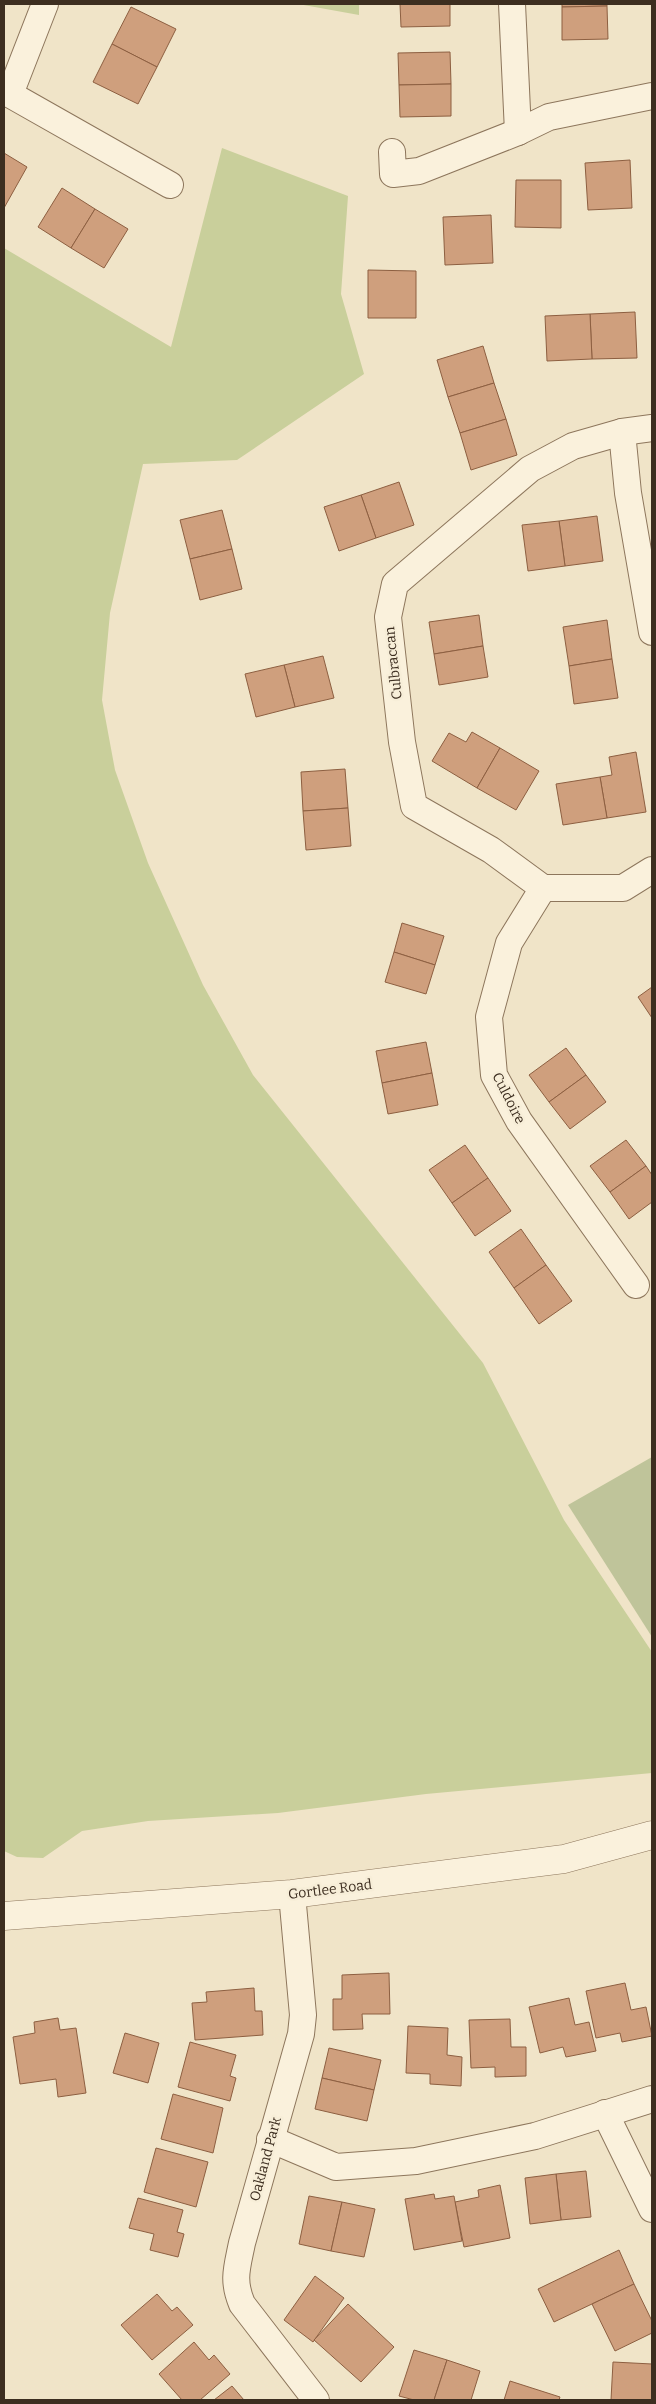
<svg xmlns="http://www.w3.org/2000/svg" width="656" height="2404" font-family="Bitter,serif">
	<rect width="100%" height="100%" fill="#f0e4c8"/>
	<g fill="#c9cf9b">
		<polygon points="298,4 359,4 359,15"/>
		<polygon points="222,148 348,196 341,294 364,374 237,460 143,464 110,613 102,700 115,770 148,863 203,985 253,1075 483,1363 564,1520 652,1652 652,1773 426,1794 278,1813 148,1821 82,1831 43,1858 17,1857 4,1851 4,248 171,347"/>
	</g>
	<polygon fill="#bfc49a" points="652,1457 652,1637 568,1505"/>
	<g fill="#cf9f7d" stroke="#8d5f41">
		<polygon points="400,4 450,4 450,26 401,27"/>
		<polygon points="562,4 607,4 607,6 562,7"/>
		<polygon points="607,6 608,39 562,40 562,7"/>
		<polygon points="131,7 176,29 157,67 112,44"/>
		<polygon points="112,44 157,67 138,104 93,82"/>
		<polygon points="450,52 451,84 399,85 398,53"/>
		<polygon points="451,84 451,116 400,117 399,85"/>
		<polygon points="4,153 27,167 4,208"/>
		<polygon points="630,160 632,208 588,210 585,163"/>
		<polygon points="516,180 561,180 561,228 515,227"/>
		<polygon points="62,188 95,209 71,248 38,227"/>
		<polygon points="95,209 128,229 104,268 71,248"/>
		<polygon points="491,215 493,263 445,265 443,217"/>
		<polygon points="368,270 416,271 416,318 368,318"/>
		<polygon points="635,312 637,358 592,359 590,314"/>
		<polygon points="590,314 592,359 547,361 545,316"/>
		<polygon points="483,346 494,383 448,397 437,360"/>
		<polygon points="494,383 506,419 460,433 448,397"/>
		<polygon points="506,419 517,455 471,470 460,433"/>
		<polygon points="399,482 414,525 376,538 361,495"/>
		<polygon points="361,495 376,538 339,551 324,507"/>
		<polygon points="222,510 232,549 190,559 180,520"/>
		<polygon points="597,516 603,561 565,566 559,521"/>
		<polygon points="559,521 565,566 528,571 522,525"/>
		<polygon points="232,549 242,589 200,600 190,559"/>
		<polygon points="479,615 483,646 434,654 429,622"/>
		<polygon points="607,620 612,659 569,666 563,627"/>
		<polygon points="483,646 488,677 439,685 434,654"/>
		<polygon points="323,656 334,698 295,707 284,665"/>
		<polygon points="612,659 618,698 574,704 569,666"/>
		<polygon points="284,665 295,707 256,717 245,674"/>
		<polygon points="472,732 500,748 477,788 432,761 449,733 466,742"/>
		<polygon points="500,748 539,771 516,810 477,788"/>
		<polygon points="636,752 646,812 607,818 600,777 612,775 609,757"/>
		<polygon points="345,769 348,808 303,811 301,772"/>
		<polygon points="600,777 607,818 563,825 556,784"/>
		<polygon points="348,808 351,846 306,850 303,811"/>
		<polygon points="402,923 444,936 435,965 394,952"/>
		<polygon points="394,952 435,965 426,994 385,982"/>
		<polygon points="652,987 652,1018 638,997"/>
		<polygon points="426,1042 432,1073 382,1083 376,1051"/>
		<polygon points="566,1048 586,1075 549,1102 529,1075"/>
		<polygon points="432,1073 438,1105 388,1114 382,1083"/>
		<polygon points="586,1075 606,1102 570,1129 549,1102"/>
		<polygon points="626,1140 646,1166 610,1192 590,1166"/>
		<polygon points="465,1145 488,1178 452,1203 429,1170"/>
		<polygon points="646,1166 652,1175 652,1202 629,1219 610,1192"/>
		<polygon points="488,1178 511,1211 475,1236 452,1203"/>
		<polygon points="521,1229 546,1265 514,1288 489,1252"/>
		<polygon points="546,1265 572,1301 539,1324 514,1288"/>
		<polygon points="389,1973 390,2014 362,2014 363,2029 333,2030 333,1999 342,1999 342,1975"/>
		<polygon points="625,1983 631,2010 646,2007 652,2036 622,2042 620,2033 596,2038 586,1991"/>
		<polygon points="254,1988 255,2011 262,2011 263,2035 195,2040 192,2003 207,2002 206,1992"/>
		<polygon points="569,1998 575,2025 589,2022 596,2051 566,2057 563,2047 540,2053 529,2007"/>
		<polygon points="58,2018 60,2030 76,2028 86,2093 58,2097 56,2079 20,2084 13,2037 35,2033 34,2022"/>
		<polygon points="510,2019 511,2047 526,2047 526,2076 495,2077 495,2067 471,2068 469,2020"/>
		<polygon points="408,2026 448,2028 447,2055 462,2057 461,2086 430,2084 430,2074 406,2073"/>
		<polygon points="125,2033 159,2043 148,2083 113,2073"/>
		<polygon points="190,2042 236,2055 230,2076 236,2078 230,2101 178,2087"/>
		<polygon points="329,2048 381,2060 374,2090 322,2078"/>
		<polygon points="322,2078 374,2090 367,2121 315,2109"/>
		<polygon points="173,2094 223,2108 213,2153 161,2139"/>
		<polygon points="156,2148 208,2162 196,2207 144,2192"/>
		<polygon points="586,2171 591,2217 561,2220 556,2174"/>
		<polygon points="556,2174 561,2220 530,2224 525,2178"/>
		<polygon points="500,2185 510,2238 464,2247 455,2202 479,2197 478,2190"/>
		<polygon points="434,2194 435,2199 454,2196 462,2241 414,2250 405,2199"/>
		<polygon points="309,2196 342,2202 331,2251 299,2244"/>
		<polygon points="138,2198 183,2210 177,2232 184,2234 178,2257 150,2250 154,2234 129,2228"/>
		<polygon points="342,2202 375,2209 364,2257 331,2251"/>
		<polygon points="619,2250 634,2284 554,2322 538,2289"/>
		<polygon points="315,2276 344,2298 313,2342 284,2320"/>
		<polygon points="634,2284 652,2321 652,2333 615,2351 592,2304"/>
		<polygon points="157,2294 172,2311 177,2307 193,2325 152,2360 121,2325"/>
		<polygon points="348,2304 394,2347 361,2382 314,2340"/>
		<polygon points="194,2342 209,2360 214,2355 230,2374 200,2400 182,2400 159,2374"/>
		<polygon points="414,2350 447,2360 434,2400 414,2400 399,2396"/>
		<polygon points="447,2360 480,2371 471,2400 434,2400"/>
		<polygon points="613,2362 652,2364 652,2400 611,2400"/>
		<polygon points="510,2381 560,2397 559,2400 504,2400"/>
		<polygon points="232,2386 244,2400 214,2400"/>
	</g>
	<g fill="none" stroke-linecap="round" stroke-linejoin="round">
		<g stroke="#8d765c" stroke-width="28">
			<g id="minor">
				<polyline points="512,4 518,132"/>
				<polyline points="4,91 170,185"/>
				<polyline points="10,94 45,4"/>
				<polyline points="392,152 393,174 419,171 518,132 549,117 652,96"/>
				<polyline points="622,432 628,493 652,632"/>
				<polyline points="543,888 491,850 414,806 402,742 388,617 395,584 530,469 573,446 622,432 652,428"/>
				<polyline points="543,888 509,943 489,1017 494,1075 519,1121 636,1285"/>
				<polyline points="543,888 623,888 652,870"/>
				<path d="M292,1894L303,2015L301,2034L242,2243C237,2268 232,2280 242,2304L316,2400"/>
				<polyline points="605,2113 652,2209"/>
				<polyline points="270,2139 336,2167 416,2161 535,2136 652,2099"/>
			</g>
		</g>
		<g stroke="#8d765c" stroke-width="29">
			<polyline id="tertiary" points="4,1916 292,1894 564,1859 652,1835"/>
		</g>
		<use href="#minor" stroke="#faf1dc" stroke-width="26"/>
		<use href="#tertiary" stroke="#faf1dc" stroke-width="28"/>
	</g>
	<g text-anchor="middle" stroke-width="5" stroke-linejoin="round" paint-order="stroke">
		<g font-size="14" fill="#3d2e20" stroke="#f7eed8">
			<text transform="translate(393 663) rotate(-96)" y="5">Culbraccan</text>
			<text transform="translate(509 1098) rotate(63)" y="5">Culdoire</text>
			<text transform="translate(330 1889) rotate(-7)" y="5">Gortlee Road</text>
			<text transform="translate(265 2159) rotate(-75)" y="5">Oakland Park</text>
		</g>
	</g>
	<rect width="656" height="2404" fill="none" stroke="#3d2e20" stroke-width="10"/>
</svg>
